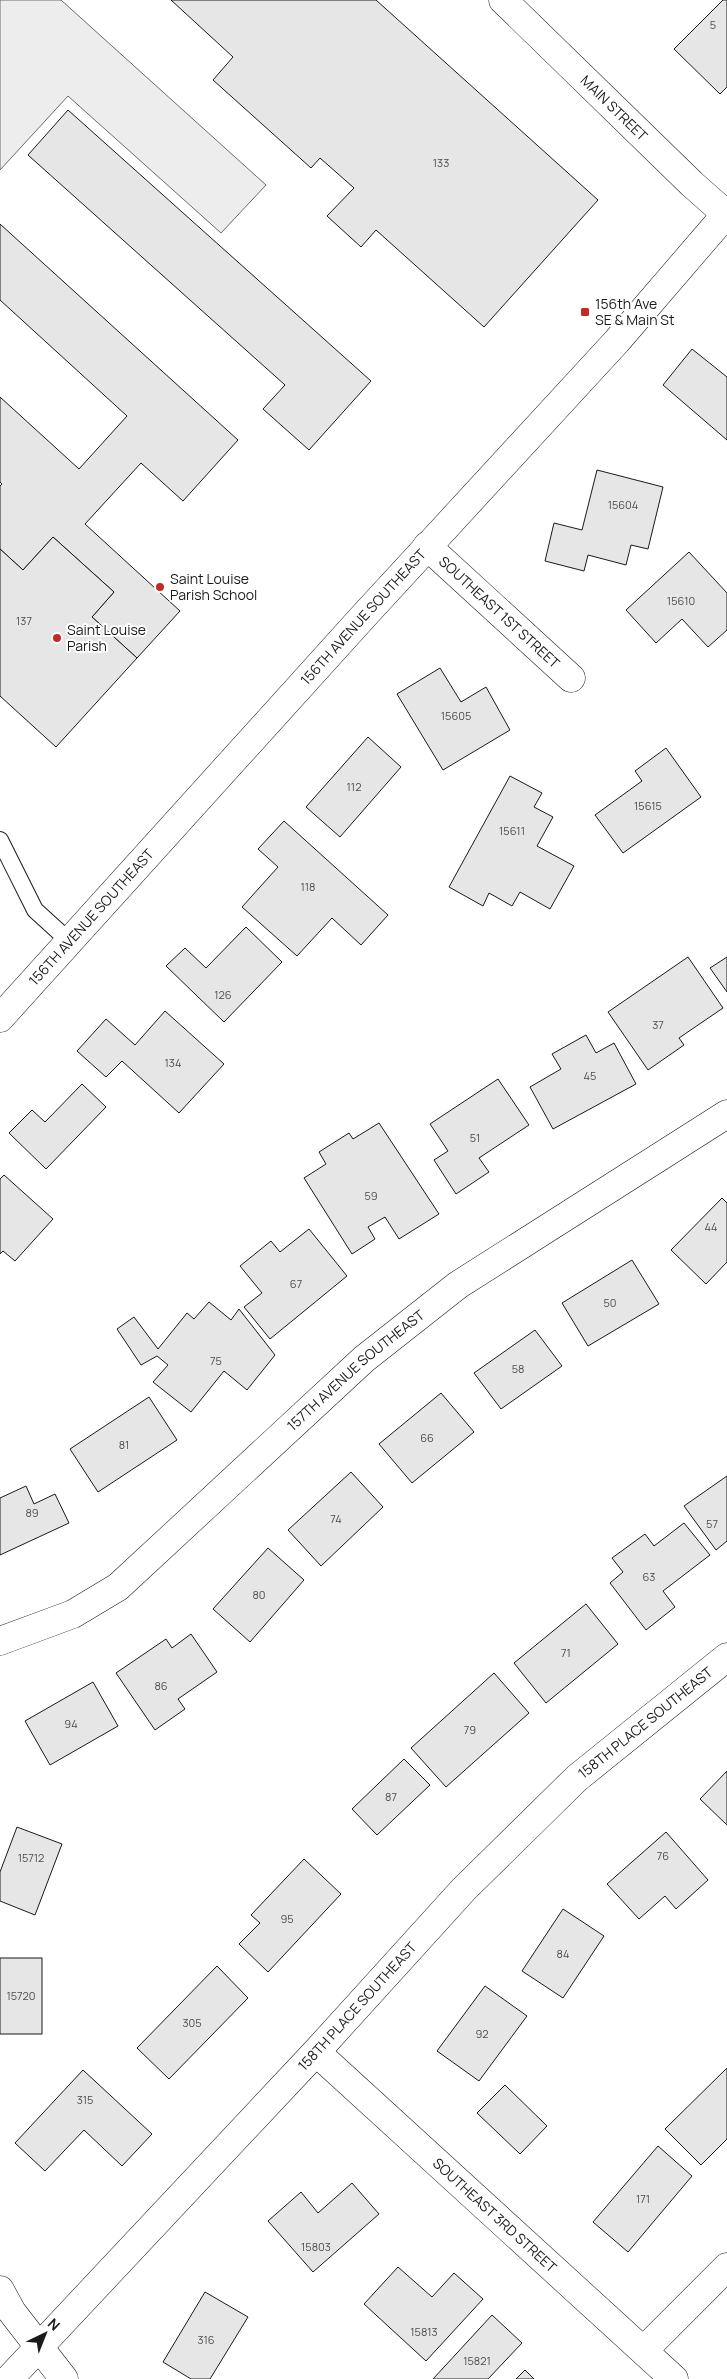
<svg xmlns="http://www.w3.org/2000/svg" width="727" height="2379" font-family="Manrope,sans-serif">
	<rect width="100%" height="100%" fill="#fff"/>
	<polygon fill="#ededed" stroke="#6a6a6a" points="0,0 61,0 266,185 221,233 68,96 0,170"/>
	<g fill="#e6e6e6" stroke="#1a1a1a">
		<polygon points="171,0 376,0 598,200 484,327 376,230 361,247 327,216 354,188 320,158 311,168 213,80 233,57"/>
		<polygon points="723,0 727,0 727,87 720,94 674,49"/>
		<polygon points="68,110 371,381 309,450 263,409 285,385 28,155"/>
		<polygon points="0,224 238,440 183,501 141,463 85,524 180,611 137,658 92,617 114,592 53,537 23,570 0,549 0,486 2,484 0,482 0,397 79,469 127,416 0,300"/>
		<polygon points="692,349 727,377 727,440 663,385"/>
		<polygon points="597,470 663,487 648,549 631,545 626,565 588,555 584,571 545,561 554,523 582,530"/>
		<polygon points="53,537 114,592 92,617 137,658 56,747 0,696 0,549 23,570"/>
		<polygon points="689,552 727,593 727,630 708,647 682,619 656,643 626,610"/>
		<polygon points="440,668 461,702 486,687 510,730 443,770 397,694"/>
		<polygon points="368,737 401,767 340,837 306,807"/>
		<polygon points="666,748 701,797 623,853 595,815 642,781 635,771"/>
		<polygon points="510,776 542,793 534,807 553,817 537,846 574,866 550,909 520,892 512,906 489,893 483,906 449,887"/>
		<polygon points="284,821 388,915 361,945 332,918 297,956 242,907 278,867 258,849"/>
		<polygon points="246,927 282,962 224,1022 166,966 185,948 206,968"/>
		<polygon points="688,957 723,1008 679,1038 684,1045 648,1070 608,1012"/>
		<polygon points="727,957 727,992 710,968"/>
		<polygon points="165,1011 224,1064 179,1113 122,1061 106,1077 77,1051 106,1019 135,1045"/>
		<polygon points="586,1035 596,1053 614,1043 636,1084 553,1129 530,1087 561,1069 552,1054"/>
		<polygon points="498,1079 529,1125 479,1158 489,1172 456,1194 434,1160 448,1151 430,1124"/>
		<polygon points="82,1084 106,1107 46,1169 9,1133 32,1110 45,1122"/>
		<polygon points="379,1123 439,1214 399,1239 385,1217 368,1227 375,1239 352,1254 304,1178 326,1164 319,1152 349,1133 353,1139"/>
		<polygon points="4,1175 53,1219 15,1261 3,1251 0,1254 0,1179"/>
		<polygon points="722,1198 727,1203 727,1262 706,1284 671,1250"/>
		<polygon points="309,1229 347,1276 270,1339 244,1307 262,1293 240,1266 271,1241 280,1252"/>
		<polygon points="632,1260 659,1304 588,1346 562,1303"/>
		<polygon points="209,1302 231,1320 239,1309 275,1355 247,1390 224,1371 191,1412 153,1382 168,1365 157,1356 141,1365 117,1329 134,1317 158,1349 187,1313 194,1319"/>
		<polygon points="535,1330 562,1366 501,1409 474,1373"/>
		<polygon points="441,1393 474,1432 412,1483 379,1444"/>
		<polygon points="149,1397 177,1440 98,1492 70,1449"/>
		<polygon points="351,1472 383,1507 321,1566 288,1530"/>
		<polygon points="727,1476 727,1541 716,1550 684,1506"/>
		<polygon points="26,1486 34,1504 55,1494 69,1523 0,1555 0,1498"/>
		<polygon points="684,1523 710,1555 663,1591 675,1607 646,1630 610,1583 623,1572 612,1558 645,1534 654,1546"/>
		<polygon points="268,1548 304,1580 250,1642 213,1609"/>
		<polygon points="586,1604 618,1644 546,1703 514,1663"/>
		<polygon points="191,1634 217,1672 178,1699 185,1709 155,1730 116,1673 166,1639 172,1648"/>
		<polygon points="494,1673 529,1713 446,1787 411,1748"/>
		<polygon points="93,1682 118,1726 50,1765 25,1721"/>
		<polygon points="404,1759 430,1785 377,1835 352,1809"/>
		<polygon points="727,1771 727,1825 700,1799"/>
		<polygon points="17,1827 62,1844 35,1915 0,1901 0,1872"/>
		<polygon points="666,1832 708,1880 676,1909 665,1896 639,1919 607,1884"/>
		<polygon points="304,1859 341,1894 268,1972 239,1944 260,1923 251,1915"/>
		<polygon points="563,1909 604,1936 563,1998 522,1971"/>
		<rect x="0" y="1958" width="42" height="76"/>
		<polygon points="217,1966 248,1998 169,2079 137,2048"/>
		<polygon points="485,1986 527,2016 479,2081 437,2051"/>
		<polygon points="727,2068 727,2139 701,2165 665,2129"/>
		<polygon points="83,2070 152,2134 122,2166 84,2130 45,2171 15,2143"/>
		<polygon points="505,2085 547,2126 520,2154 477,2113"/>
		<polygon points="658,2146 692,2176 628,2252 593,2222"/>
		<polygon points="352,2183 379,2214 313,2272 268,2221 301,2192 318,2213"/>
		<polygon points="398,2267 432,2297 454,2273 483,2299 426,2361 364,2304"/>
		<polygon points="205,2292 248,2317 210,2379 191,2379 163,2362"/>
		<polygon points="492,2315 522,2343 488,2379 433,2379"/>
		<polygon points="525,2370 534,2379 516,2379"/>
	</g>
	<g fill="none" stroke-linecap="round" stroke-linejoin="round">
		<g stroke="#1a1a1a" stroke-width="18">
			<polyline id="service" points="0,840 35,910 69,941"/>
		</g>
		<g stroke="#1a1a1a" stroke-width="29">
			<g id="minor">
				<path id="s1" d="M427,546L571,678"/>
				<path id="s2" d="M0,1641L73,1614L118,1587L364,1359L458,1285L727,1114"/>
				<path id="s3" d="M316,2052L674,2379"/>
				<polyline points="0,2290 12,2312 64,2379"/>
				<polyline points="644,2350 727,2267"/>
				<path id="s4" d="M9,2379L316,2052L464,1889L577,1778L727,1657"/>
			</g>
		</g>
		<g stroke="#1a1a1a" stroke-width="29">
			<g id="tertiary">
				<path id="s5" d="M503,0L692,184L727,215"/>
				<path id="s6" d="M0,1018L361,619L617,341L727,213"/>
			</g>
		</g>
		<use href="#service" stroke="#fff" stroke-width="16"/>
		<use href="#minor" stroke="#fff" stroke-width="28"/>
		<use href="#tertiary" stroke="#fff" stroke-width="28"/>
	</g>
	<g fill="#c62828" stroke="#fff" stroke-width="2">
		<rect x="580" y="307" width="10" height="10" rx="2.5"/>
		<circle cx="160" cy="587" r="5"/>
		<circle cx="57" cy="638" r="5"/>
	</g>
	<g text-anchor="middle" stroke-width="4" stroke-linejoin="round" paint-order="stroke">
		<g font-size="11" fill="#4d4d4d">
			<text x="713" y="29">5</text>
			<text x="441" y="167">133</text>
			<text x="623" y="509">15604</text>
			<text x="681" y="605">15610</text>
			<text x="24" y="625">137</text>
			<text x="456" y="720">15605</text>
			<text x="354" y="791">112</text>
			<text x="648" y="810">15615</text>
			<text x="512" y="835">15611</text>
			<text x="308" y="891">118</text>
			<text x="223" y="999">126</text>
			<text x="658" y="1029">37</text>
			<text x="173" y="1067">134</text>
			<text x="590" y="1080">45</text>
			<text x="475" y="1142">51</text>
			<text x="371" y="1200">59</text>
			<text x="711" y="1231">44</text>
			<text x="296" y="1288">67</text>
			<text x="610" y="1307">50</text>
			<text x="216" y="1365">75</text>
			<text x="518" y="1373">58</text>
			<text x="427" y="1442">66</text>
			<text x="124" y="1449">81</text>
			<text x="32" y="1517">89</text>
			<text x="336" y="1523">74</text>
			<text x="712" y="1528">57</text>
			<text x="649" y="1581">63</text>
			<text x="259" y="1599">80</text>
			<text x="566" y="1657">71</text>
			<text x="161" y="1690">86</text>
			<text x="71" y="1728">94</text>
			<text x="470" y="1734">79</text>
			<text x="391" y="1801">87</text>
			<text x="663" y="1860">76</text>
			<text x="31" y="1862">15712</text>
			<text x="287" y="1923">95</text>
			<text x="563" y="1958">84</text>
			<text x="21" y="2000">15720</text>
			<text x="192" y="2027">305</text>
			<text x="482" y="2038">92</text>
			<text x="85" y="2104">315</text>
			<text x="643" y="2203">171</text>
			<text x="316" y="2251">15803</text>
			<text x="424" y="2336">15813</text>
			<text x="206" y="2344">316</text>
			<text x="477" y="2365">15821</text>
		</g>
		<g font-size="14" fill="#1a1a1a" stroke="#fff">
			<text dy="5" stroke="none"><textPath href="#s5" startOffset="155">MAIN STREET</textPath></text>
			<text dy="5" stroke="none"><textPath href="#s1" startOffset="98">SOUTHEAST 1ST STREET</textPath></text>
			<text dy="5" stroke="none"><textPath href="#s6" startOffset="541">156TH AVENUE SOUTHEAST</textPath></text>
			<text dy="5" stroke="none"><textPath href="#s6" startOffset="136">156TH AVENUE SOUTHEAST</textPath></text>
			<text dy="5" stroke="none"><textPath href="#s2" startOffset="452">157TH AVENUE SOUTHEAST</textPath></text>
			<text dy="5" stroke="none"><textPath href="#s4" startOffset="915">158TH PLACE SOUTHEAST</textPath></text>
			<text dy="5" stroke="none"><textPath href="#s4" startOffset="510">158TH PLACE SOUTHEAST</textPath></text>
			<text dy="5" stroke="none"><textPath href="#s3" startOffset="242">SOUTHEAST 3RD STREET</textPath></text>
		</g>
		<g font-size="14" fill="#1a1a1a" stroke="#fff" text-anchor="start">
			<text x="595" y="309">156th Ave<tspan x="595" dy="16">SE &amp; Main St</tspan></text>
			<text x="170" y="584">Saint Louise<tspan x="170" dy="16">Parish School</tspan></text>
			<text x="67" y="635">Saint Louise<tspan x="67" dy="16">Parish</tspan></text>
		</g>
	</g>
	<g transform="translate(45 2334) rotate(43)" stroke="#ffffff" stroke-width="4" paint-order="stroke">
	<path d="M0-4L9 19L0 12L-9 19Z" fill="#1a1a1a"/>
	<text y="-8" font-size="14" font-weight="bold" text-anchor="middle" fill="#1a1a1a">N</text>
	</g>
</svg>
